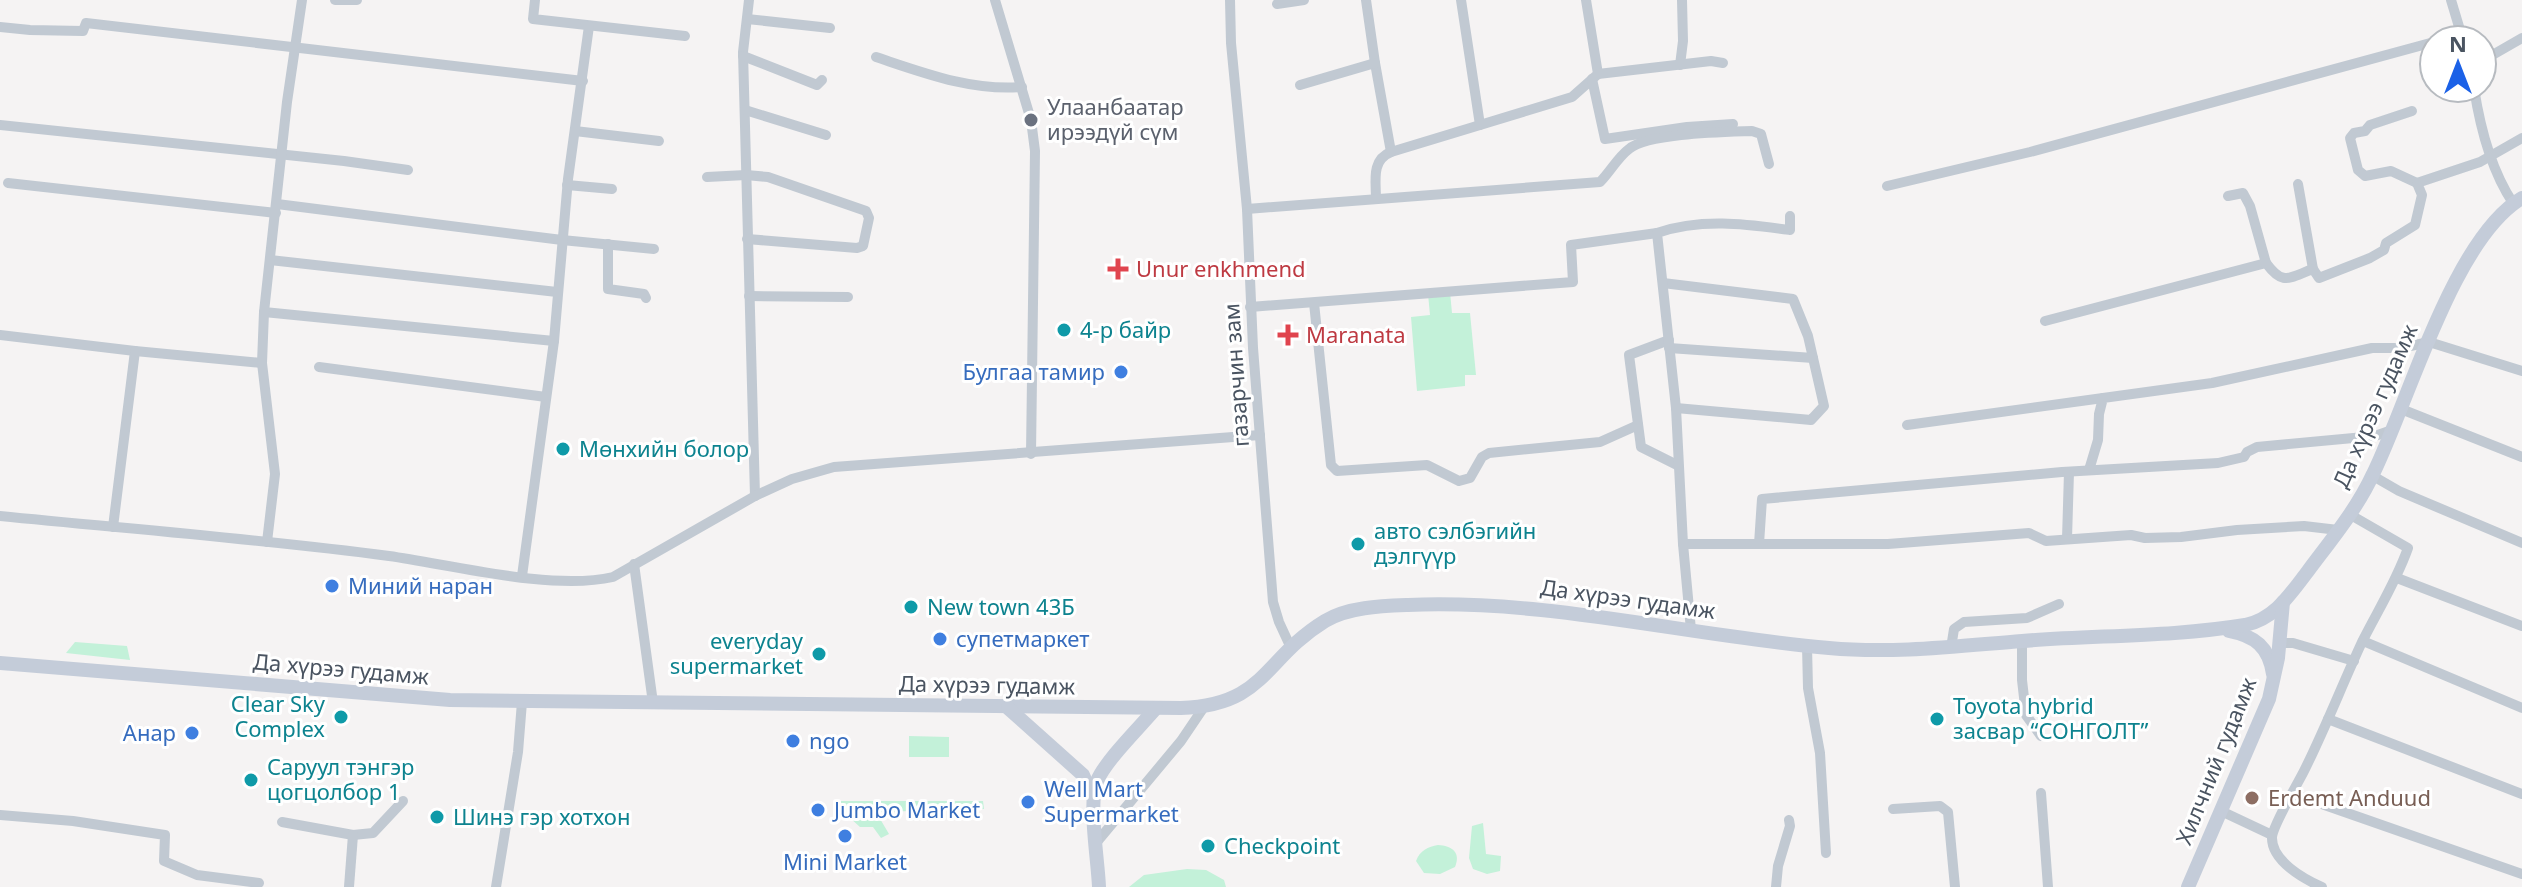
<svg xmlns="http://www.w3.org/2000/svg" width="2522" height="887" font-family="'Noto Sans',sans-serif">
	<rect width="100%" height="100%" fill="#f5f3f3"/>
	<g fill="#c3f1d9">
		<polygon points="1450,292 1452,313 1470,313 1476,375 1465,375 1465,386 1417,391 1411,317 1430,315 1428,294"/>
		<polygon points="75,642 127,646 130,660 66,653"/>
		<polygon points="909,736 949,737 949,757 909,757"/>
		<polygon points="839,801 983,801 984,809 876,812 889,834 881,838 873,827 860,827 839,808"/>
		<polygon points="1483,823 1486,854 1501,856 1500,871 1487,874 1473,869 1469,858 1472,826"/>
		<path d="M1438,845C1452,846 1461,852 1455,867L1440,874L1424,873L1416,861C1420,850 1428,847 1438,845Z"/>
		<polygon points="1187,869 1206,870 1224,880 1226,887 1129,887 1144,875"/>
	</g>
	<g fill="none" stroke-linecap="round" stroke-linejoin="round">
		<g stroke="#c1c9d2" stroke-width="10">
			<polyline points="335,0 357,0"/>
			<polyline points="535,0 533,19 685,36"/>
			<polyline points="749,0 743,52 755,496"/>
			<polyline points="995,0 1031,120 1035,151 1031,454"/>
			<polyline points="1230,0 1231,43 1247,209 1253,348 1273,602 1279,622 1291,648"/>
			<polyline points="1366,0 1375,63 1391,152 1480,125"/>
			<polyline points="1461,0 1480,125 1572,97 1598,74 1586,0"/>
			<polyline points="2451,0 2463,40"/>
			<polyline points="1277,4 1304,0"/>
			<polyline points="747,19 830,28"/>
			<polyline points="0,27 30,30 83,31 86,23 583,81"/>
			<polyline points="2441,40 2461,34"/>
			<polyline points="743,56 817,85 822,80"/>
			<path d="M876,57C924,73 971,91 1022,87"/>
			<polyline points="2482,61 2522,38"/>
			<polyline points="1680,65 1683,41 1682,0"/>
			<polyline points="1598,74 1711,61 1723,63"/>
			<polyline points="1592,79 1605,139 1687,127 1733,124"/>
			<polyline points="1300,85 1375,63"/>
			<path d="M2474,88C2480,127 2491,170 2513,203"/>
			<polyline points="745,110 826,135"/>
			<polyline points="2412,111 2370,125 2365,131 2354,133 2350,138 2358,170 2365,176 2391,171 2417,183"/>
			<polyline points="0,125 344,161 408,170"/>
			<polyline points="575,131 659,141"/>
			<polyline points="707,177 746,175 768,177 866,211 869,218 863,246 857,248 747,239"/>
			<polyline points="8,183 276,213"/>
			<polyline points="2298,184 2313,269"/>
			<polyline points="567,185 612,189"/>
			<polyline points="1887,186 2030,152 2434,42"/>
			<polyline points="2228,196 2243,193 2250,206 2266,263"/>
			<path d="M1376,199C1376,181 1371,160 1391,152"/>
			<polyline points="277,204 562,240 654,249"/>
			<path d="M1247,209L1600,182C1610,172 1618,157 1629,149C1648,133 1725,132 1752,131L1761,134L1769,164"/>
			<polyline points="608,244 608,289 644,294 646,298"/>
			<polyline points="270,260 557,292"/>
			<polyline points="1663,283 1793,299 1808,336 1824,406 1811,420 1676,408"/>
			<polyline points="749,296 848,297"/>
			<polyline points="1314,303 1331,465 1337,471 1427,465 1459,481 1470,478 1482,457 1489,453 1600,442 1638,425"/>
			<polyline points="1250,307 1573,282 1571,245 1657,233"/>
			<polyline points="264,312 554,341"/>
			<path d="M2045,321L2266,263C2283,286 2288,278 2313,269L2319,278L2370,258L2384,250L2386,243L2415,225L2422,195L2417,183L2480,162L2522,138"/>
			<polyline points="0,335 135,351 113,527"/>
			<polyline points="1669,340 1629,355 1641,447 1677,465"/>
			<polyline points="1669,348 1813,358"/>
			<polyline points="135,351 262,363"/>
			<polyline points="319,367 546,397"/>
			<polyline points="2401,409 2522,457"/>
			<polyline points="1907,425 2103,398"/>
			<polyline points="2089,470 2098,440 2099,414 2103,398 2212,383 2372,348 2401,348 2429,342 2522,371"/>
			<polyline points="2373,476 2399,491 2522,543"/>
			<path d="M0,516C130,529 260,539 389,556C453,565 552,591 613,577L755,496L792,479L834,467L1260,435"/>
			<polyline points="2067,539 2069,472"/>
			<polyline points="267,542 275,474 262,363 264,312 287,102 302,0"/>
			<path d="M1683,544L1676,408L1657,233C1701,218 1745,224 1790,230V216"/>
			<polyline points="1759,544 1762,499 2062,472 2218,463 2244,457 2247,452 2257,447 2375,436 2392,430"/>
			<polyline points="634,564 653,703"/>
			<polyline points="522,576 554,341 568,179 589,26"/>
			<polyline points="2397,578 2522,626"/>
			<polyline points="1691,630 1683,544 1888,544 2029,533 2046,541 2131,535 2145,538 2181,537 2237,530 2304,526 2338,530"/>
			<polyline points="2022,641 2022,680 2026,715 2041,736"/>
			<polyline points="2363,641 2522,708"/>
			<polyline points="2279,643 2293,643 2354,661"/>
			<polyline points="1807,646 1808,688 1820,753 1826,853"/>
			<polyline points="1951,648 1954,629 1964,622 2027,618 2059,604"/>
			<polyline points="2328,719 2522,794"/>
			<polyline points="2041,793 2048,887"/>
			<polyline points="2293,794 2522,874"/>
			<polyline points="1893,809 1940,806 1948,812 1955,887"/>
			<polyline points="2221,811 2272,835"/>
			<polyline points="0,815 73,821 165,835 164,861 197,875 259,883"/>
			<polyline points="282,822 353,835 373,833 403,801"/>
			<polyline points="1096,843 1181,741 1204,707"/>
			<polyline points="349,887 353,835"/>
			<polyline points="496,887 518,752 522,702"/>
			<polyline points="1776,887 1778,866 1790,826 1789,820"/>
			<path d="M2322,887C2304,879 2271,861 2272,837C2273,825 2297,785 2304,771C2325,729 2342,685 2362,642C2378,610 2396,582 2408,548L2349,514"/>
		</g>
		<g stroke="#c4ccd9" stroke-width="14">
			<path d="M2229,631C2255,636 2269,647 2273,674"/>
			<path d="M0,663L450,700L1181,708C1266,705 1263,659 1325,621C1348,607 1382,606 1408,605C1550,599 1688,636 1829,648C1893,654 1958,646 2022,641C2096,635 2172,637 2245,625C2275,619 2291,593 2308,571C2331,540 2357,509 2373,474C2409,401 2453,239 2522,198"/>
			<polyline points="1008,708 1083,775 1092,795"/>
			<path d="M1099,887C1098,860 1088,804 1097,781C1106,760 1140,727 1156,708"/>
			<polyline points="2188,887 2269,699 2278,658 2283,602"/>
		</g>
	</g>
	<circle fill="#6b7280" stroke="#fff" stroke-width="3" cx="1031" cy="120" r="8"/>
	<g fill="#e0444e" stroke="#fff" stroke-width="3">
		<path d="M1114 257h8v8h8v8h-8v8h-8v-8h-8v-8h8z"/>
		<path d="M1284 323h8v8h8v8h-8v8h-8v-8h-8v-8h8z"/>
	</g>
	<g fill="#0f9aa8" stroke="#fff" stroke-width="3">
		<circle cx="1064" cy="330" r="8"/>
		<circle cx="563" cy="449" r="8"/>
		<circle cx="1358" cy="544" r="8"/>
		<circle cx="911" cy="607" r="8"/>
		<circle cx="819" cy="654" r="8"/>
		<circle cx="341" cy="717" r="8"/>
		<circle cx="1937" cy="719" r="8"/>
		<circle cx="251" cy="780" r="8"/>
		<circle cx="437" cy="817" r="8"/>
		<circle cx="1208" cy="846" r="8"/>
	</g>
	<g fill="#3f7fe0" stroke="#fff" stroke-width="3">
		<circle cx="1121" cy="372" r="8"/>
		<circle cx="332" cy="586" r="8"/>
		<circle cx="940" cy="639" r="8"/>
		<circle cx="192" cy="733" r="8"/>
		<circle cx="793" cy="741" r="8"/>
		<circle cx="1028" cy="802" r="8"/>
		<circle cx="818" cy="810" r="8"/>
		<circle cx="845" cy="836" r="8"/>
	</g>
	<circle fill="#8d6e63" stroke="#fff" stroke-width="3" cx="2252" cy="798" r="8"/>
	<g text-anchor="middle" stroke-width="6" stroke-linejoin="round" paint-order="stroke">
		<g font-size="22" fill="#5b616d" stroke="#fff" text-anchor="start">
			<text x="1047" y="115">Улаанбаатар<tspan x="1047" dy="25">ирээдүй сүм</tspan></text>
		</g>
		<g font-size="22" fill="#be3a42" stroke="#fff" text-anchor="start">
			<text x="1136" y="277">Unur enkhmend</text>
			<text x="1306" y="343">Maranata</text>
		</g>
		<g font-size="22" fill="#0d838f" stroke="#fff" text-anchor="start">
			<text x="1080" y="338">4-р байр</text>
			<text x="579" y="457">Мөнхийн болор</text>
			<text x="1374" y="539">авто сэлбэгийн<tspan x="1374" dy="25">дэлгүүр</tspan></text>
			<text x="927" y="615">New town 43Б</text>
			<text x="803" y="649" text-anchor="end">everyday<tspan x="803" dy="25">supermarket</tspan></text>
			<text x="325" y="712" text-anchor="end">Clear Sky<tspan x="325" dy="25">Complex</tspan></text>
			<text x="1953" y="714">Toyota hybrid<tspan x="1953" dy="25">засвар “СОНГОЛТ”</tspan></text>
			<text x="267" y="775">Саруул тэнгэр<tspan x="267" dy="25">цогцолбор 1</tspan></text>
			<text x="453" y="825">Шинэ гэр хотхон</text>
			<text x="1224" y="854">Checkpoint</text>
		</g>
		<g font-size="22" fill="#366cbe" stroke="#fff" text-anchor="start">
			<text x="1105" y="380" text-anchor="end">Булгаа тамир</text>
			<text x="348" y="594">Миний наран</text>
			<text x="956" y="647">супетмаркет</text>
			<text x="176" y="741" text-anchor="end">Анар</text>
			<text x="809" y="749">ngo</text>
			<text x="1044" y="797">Well Mart<tspan x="1044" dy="25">Supermarket</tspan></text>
			<text x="834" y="818">Jumbo Market</text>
			<text x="845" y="870" text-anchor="middle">Mini Market</text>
		</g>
		<g font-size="22" fill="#4a5461" stroke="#fff">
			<text transform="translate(1236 375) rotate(-94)" y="8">газарчин зам</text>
			<text transform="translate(2375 406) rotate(-66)" y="8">Да хүрээ гудамж</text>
			<text transform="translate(1628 599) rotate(8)" y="8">Да хүрээ гудамж</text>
			<text transform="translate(341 669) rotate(5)" y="8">Да хүрээ гудамж</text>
			<text transform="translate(987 685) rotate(1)" y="8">Да хүрээ гудамж</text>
			<text transform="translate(2216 761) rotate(-68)" y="8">Хилчний гудамж</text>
		</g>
		<g font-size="22" fill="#785e54" stroke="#fff" text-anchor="start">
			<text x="2268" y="806">Erdemt Anduud</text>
		</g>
	</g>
	<g transform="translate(2458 64)"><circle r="38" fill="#ffffff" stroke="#b7bbc0" stroke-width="2"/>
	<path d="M0-6L14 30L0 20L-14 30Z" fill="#1b61e7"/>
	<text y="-12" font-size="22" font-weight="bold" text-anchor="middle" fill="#4a5461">N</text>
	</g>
</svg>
